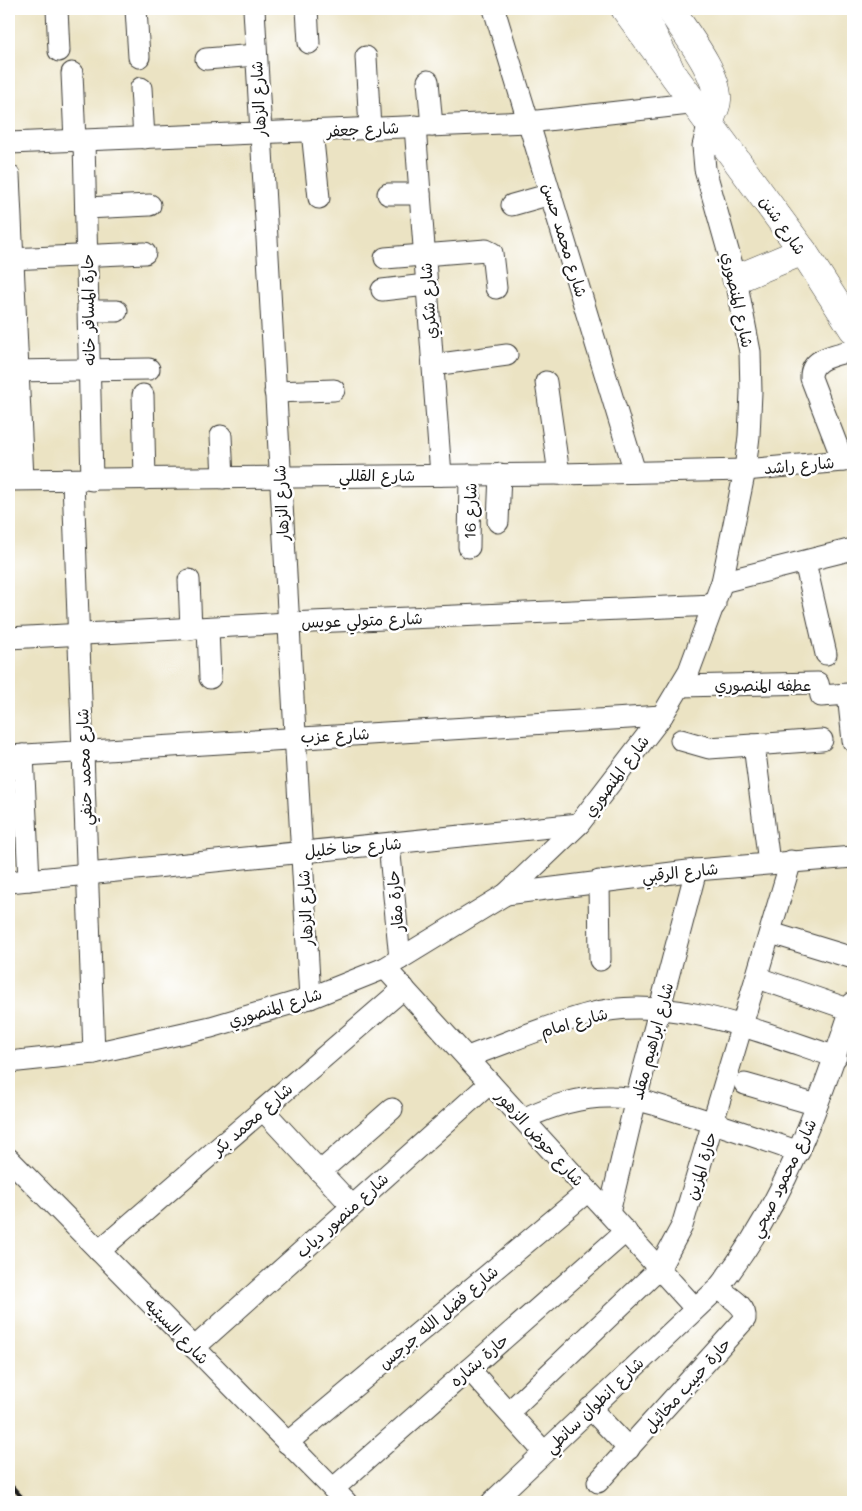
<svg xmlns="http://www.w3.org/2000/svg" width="862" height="1511" font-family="Mali,'Playpen Sans Arabic',sans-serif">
	<rect width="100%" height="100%" fill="#fff"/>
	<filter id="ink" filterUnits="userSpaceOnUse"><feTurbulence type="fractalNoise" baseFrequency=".02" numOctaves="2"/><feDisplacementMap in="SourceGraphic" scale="10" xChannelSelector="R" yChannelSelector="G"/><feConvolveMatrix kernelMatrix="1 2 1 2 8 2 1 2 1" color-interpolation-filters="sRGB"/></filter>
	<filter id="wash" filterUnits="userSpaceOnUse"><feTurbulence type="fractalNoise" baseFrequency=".0096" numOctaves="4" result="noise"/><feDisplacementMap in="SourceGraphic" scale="20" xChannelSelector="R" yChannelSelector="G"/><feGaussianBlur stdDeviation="1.12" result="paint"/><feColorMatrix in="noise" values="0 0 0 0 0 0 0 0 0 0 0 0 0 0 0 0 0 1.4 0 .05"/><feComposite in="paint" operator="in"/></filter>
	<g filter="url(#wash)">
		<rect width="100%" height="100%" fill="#ebe3c3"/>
	</g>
	<g filter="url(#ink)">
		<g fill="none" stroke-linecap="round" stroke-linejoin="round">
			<g stroke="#3b3a35" stroke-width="23">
				<g id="minor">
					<polyline points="57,9 59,51"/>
					<polyline points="136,9 139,57"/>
					<polyline points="254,9 310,998"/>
					<polyline points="307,9 309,43"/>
					<polyline points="494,9 635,472"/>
					<polyline points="366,57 370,128"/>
					<polyline points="206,59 256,55"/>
					<polyline points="72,73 75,141"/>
					<polyline points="428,81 432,126"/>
					<polyline points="141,88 144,138"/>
					<polyline points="415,126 441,475"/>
					<polyline points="312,131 319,198"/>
					<polyline points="84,141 92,480"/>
					<polyline points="9,143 529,122 707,102"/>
					<polyline points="9,175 23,479"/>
					<polyline points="388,194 420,194"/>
					<polyline points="512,205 551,194"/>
					<polyline points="86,208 150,205"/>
					<polyline points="385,258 486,250 492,253 496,288"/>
					<polyline points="9,259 145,253"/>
					<polyline points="382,290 426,285"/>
					<polyline points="88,311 117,311"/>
					<polyline points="433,365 507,355"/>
					<polyline points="9,371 149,369"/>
					<polyline points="546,382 559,474"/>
					<polyline points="275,392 334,390"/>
					<polyline points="143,395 145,479"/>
					<polyline points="221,436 223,478"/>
					<path d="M843,461L811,378C810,357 837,355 853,350"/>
					<polyline points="9,480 559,474 745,470 853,460"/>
					<polyline points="73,481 94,1053"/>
					<polyline points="498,522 500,474"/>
					<polyline points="469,547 470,475"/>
					<polyline points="805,562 826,654"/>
					<polyline points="189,580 191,629"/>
					<polyline points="722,582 853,549"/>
					<polyline points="208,628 210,678"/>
					<polyline points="9,638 288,623 715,605"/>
					<polyline points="681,686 818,683 821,696 848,694 853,741"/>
					<polyline points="681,740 709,748 822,740"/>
					<polyline points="754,745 769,863"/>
					<polyline points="23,755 29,880"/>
					<polyline points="9,756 662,716"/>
					<polyline points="389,844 400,959"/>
					<polyline points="599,881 600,960"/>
					<polyline points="9,882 579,824"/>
					<polyline points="506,894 696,870 853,857"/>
					<polyline points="771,933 853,958"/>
					<polyline points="385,968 695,1308"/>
					<polyline points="758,978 851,1010"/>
					<path d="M467,1057C507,1043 548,1025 589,1014C669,993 760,1032 836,1057"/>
					<polyline points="9,1062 94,1053 211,1027 310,998 385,968 506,894 579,824 662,716 689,671 722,582 745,470 749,436 751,392 750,352 736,279 705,169 703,146 709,122"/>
					<polyline points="745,1084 817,1105"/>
					<polyline points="263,1110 352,1206"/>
					<path d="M523,1119C551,1106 580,1096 612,1097C635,1097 657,1105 679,1112C719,1124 759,1138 799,1152"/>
					<polyline points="9,1159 346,1502"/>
					<polyline points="320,1172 392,1109"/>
					<polyline points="609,1213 636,1099 696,870"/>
					<polyline points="99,1251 404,988"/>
					<polyline points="194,1348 490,1083"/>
					<polyline points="469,1369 544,1452"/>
					<polyline points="590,1408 629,1449"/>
					<polyline points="509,1412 659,1269 682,1226 791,861"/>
					<polyline points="287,1443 588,1191"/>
					<path d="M598,1482L745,1319C747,1305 727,1296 718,1288"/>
					<polyline points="333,1489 626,1231"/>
					<path d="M492,1502L718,1288C784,1205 820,1103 853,1003"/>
				</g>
			</g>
			<g stroke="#3b3a35" stroke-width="29">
				<g id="major">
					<polyline points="625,9 803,251 853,329"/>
					<path d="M670,9C684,31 719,74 717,100C717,107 712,115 709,122"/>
					<polyline points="736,279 803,251"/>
				</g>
			</g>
			<g stroke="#3b3a35" stroke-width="29">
				<polyline id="highway" points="640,9 669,67"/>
			</g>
			<use href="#minor" stroke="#fff" stroke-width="21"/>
			<use href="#major" stroke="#fff" stroke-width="28"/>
			<use href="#highway" stroke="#fff" stroke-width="28"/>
			<g stroke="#1c1c1c" stroke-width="4">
				<polyline points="9,1483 26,1502"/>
				<polyline points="9,1501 10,1502"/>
			</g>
		</g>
	</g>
	<g text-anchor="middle" stroke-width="5" stroke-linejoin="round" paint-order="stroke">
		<g font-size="16" fill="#1c1c1c" stroke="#fff">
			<text transform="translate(258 99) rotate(-93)" y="6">شارع الزهار</text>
			<text transform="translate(363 129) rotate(-3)" y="6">شارع جعفر</text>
			<text transform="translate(783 225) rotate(55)" y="6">شارع شنن</text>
			<text transform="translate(565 240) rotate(73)" y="6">شارع محمد حسن</text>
			<text transform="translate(738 300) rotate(78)" y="6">شارع المنصوري</text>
			<text transform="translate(428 301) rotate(-94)" y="6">شارع شكري</text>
			<text transform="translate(88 310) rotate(-91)" y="6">حارة المسافر خانه</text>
			<text transform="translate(799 465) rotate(-5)" y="6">شارع راشد</text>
			<text x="377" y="481">شارع القللي</text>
			<text transform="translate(281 503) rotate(-93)" y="6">شارع الزهار</text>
			<text transform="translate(470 511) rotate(-89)" y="6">شارع 16</text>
			<text transform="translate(362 620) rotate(-2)" y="6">شارع متولي عويس</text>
			<text x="763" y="691">عطفه المنصوري</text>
			<text transform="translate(335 735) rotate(-3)" y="6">شارع عزب</text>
			<text transform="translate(84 767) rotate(-92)" y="6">شارع محمد حنفي</text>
			<text transform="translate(616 776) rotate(-53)" y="6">شارع المنصوري</text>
			<text transform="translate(353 847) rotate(-5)" y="6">شارع حنا خليل</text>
			<text transform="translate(680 872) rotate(-6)" y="6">شارع الرقبي</text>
			<text transform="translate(395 901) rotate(-95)" y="6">حارة مقار</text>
			<text transform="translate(305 908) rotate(-93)" y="6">شارع الزهار</text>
			<text transform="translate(275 1007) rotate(-17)" y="6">شارع المنصوري</text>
			<text transform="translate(574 1022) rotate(-16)" y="6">شارع امام</text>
			<text transform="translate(652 1041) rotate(-75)" y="6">شارع ابراهيم مقلد</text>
			<text transform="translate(252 1119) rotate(-41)" y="6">شارع محمد بكر</text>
			<text transform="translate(540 1138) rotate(48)" y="6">شارع حوض الزهور</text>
			<text transform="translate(701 1166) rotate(-73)" y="6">حارة المزين</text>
			<text transform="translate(783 1178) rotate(-64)" y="6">شارع محمود صبحي</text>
			<text transform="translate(342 1215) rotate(-42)" y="6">شارع منصور دياب</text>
			<text transform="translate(438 1317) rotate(-40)" y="6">شارع فضل الله جرجس</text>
			<text transform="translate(177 1331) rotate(46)" y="6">شارع السبتيه</text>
			<text transform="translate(479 1360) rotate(-41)" y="6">حارة بشاره</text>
			<text transform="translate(687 1385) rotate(-48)" y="6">حارة حبيب مخائيل</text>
			<text transform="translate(594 1405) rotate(-44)" y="6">شارع انطوان سانطي</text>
		</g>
	</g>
	<rect width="862" height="1511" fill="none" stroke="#fff" stroke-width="30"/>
</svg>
